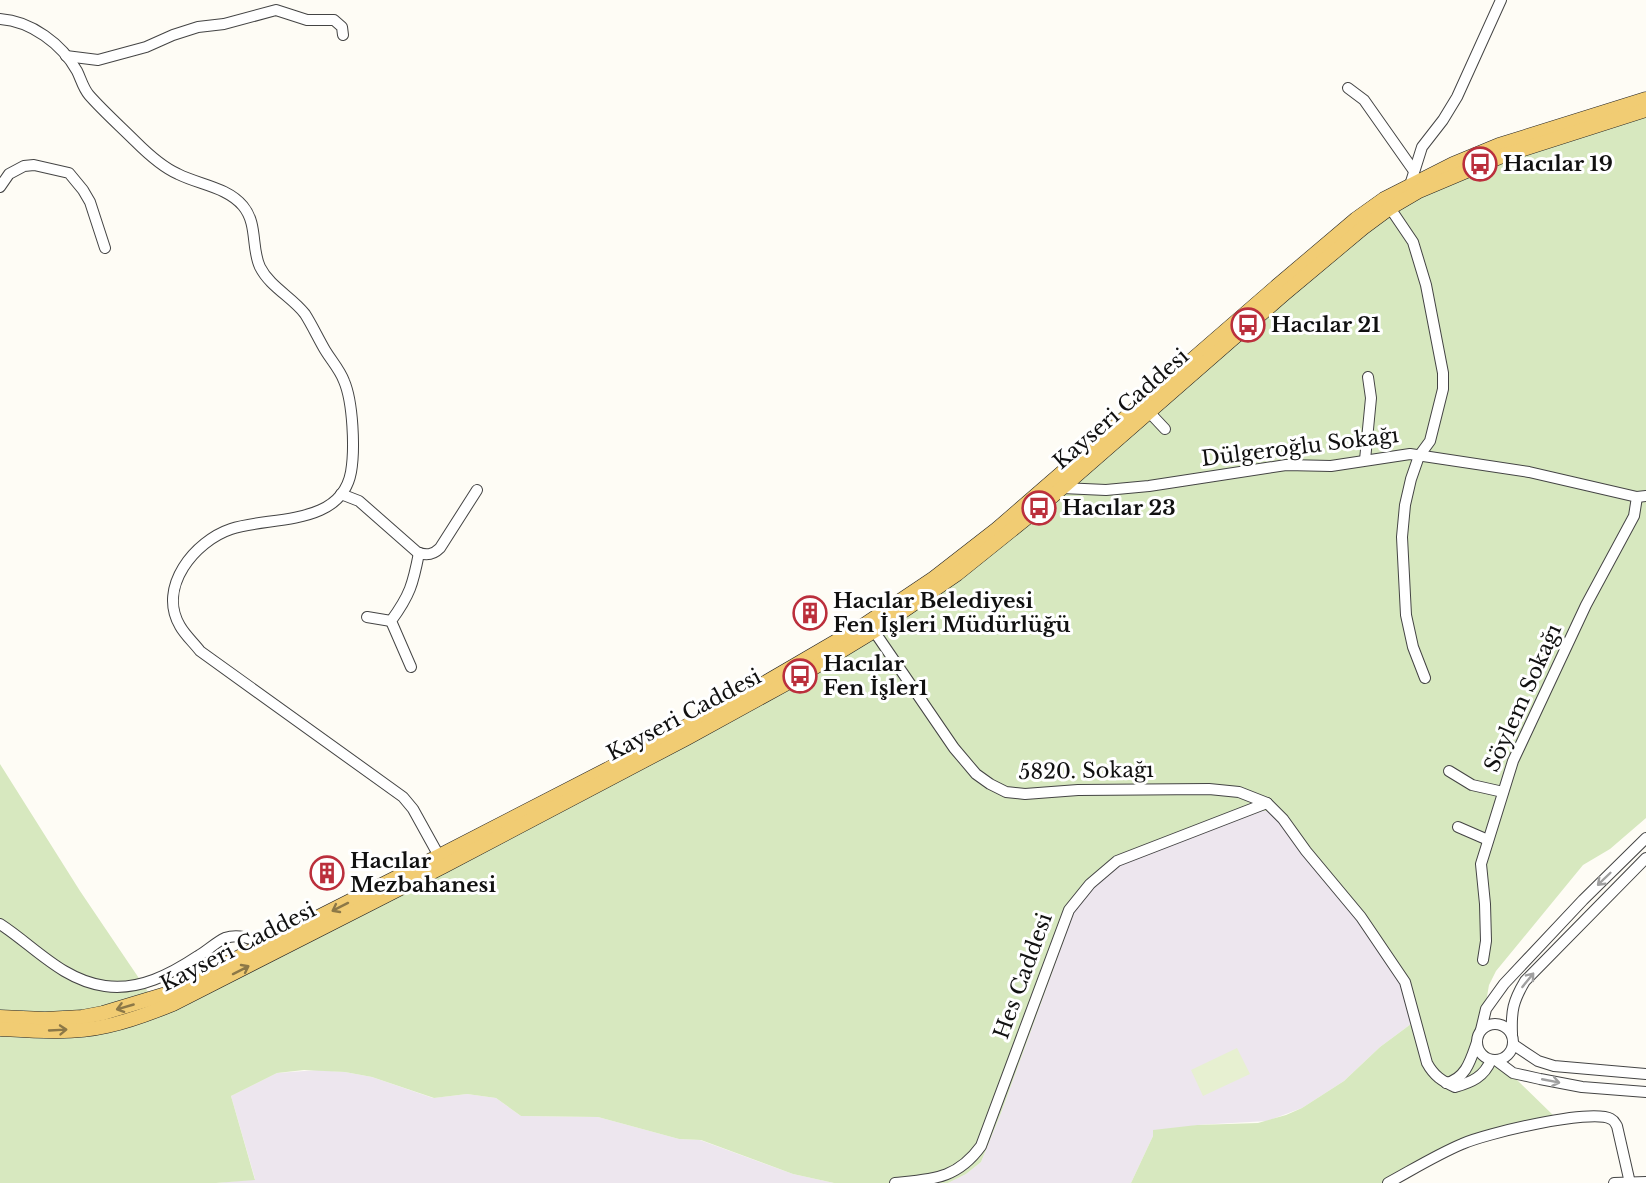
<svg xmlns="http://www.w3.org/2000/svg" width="1646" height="1183" font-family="'Libre Baskerville',serif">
	<rect width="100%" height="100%" fill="#fefcf5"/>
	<g fill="#ede6ee">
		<polygon points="1262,811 1271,811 1305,858 1343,901 1401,981 1411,1024 1380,1047 1344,1081 1302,1108 1267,1121 1197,1125 1153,1136 1131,1183 948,1183 966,1174 981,1162 1001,1113 1076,907 1093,887 1117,865"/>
		<polygon points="318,1070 345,1072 372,1077 433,1098 467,1094 496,1098 521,1116 598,1117 679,1139 700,1140 793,1174 834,1183 217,1183 255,1179 231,1096 277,1073"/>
	</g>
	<polygon fill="#d7e8bf" points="1646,101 1646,818 1610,849 1583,865 1496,971 1489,985 1485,1008 1476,1040 1555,1117 1431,1157 1382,1183 1131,1183 1153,1136 1153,1130 1197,1125 1258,1123 1286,1115 1302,1108 1344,1081 1380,1047 1411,1024 1401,981 1343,901 1305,858 1271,811 1262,811 1117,865 1100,879 1076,907 1001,1113 981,1162 966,1174 948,1183 834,1183 793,1174 701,1140 679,1139 598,1117 521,1116 496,1098 467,1094 434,1098 372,1077 345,1072 304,1070 277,1073 231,1096 255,1180 216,1183 0,1183 0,764 80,891 155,1002 884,616 1378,209"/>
	<polygon fill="#e7f0d1" points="1237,1048 1250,1074 1203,1096 1191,1070"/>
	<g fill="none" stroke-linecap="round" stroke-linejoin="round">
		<g stroke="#444" stroke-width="12">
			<g id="minor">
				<path d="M0,19C31,21 62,44 77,71C81,79 83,88 89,95C103,111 120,126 135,141C147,153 162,167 178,174C200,185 227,187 243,206C258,224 251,248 260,267C270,287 292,297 305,314C312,325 318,338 325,350C331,360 340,370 344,381C353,402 355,449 351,472C341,527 269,516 231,529C195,541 157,587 180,626C185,635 194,643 200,651L403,797L413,809L439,856"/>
				<polyline points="66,56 98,60 146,47 173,35 198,27 224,24 276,10 307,20 334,20 342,27 343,35"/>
				<polyline points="1348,88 1364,100 1414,171"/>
				<polyline points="1410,185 1422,147 1443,120 1457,97 1501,0"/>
				<polyline points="0,187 9,174 24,166 34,165 69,173 83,190 90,202 105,248"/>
				<polyline points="1390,208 1413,242 1426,285 1443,373 1443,389 1430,441 1419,456 1411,479 1405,505 1402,537 1406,615 1413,647 1425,678"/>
				<polyline points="1149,412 1165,429"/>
				<polyline points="1365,460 1371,398 1368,377"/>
				<polyline points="1062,488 1106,490 1149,486 1286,465 1331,466 1410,454 1529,472 1637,497 1646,496"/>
				<path d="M341,494L359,501L417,552C426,556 433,555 440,548L477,490"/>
				<polyline points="367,617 391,621"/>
				<path d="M874,631L954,748L976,774L990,784L1006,792L1025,794L1078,790L1209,789L1239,792L1267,803L1283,819L1306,851L1361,917L1405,982L1427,1063C1434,1076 1442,1081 1455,1087C1472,1082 1484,1077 1491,1060"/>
				<path d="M411,667L391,621C410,595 413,584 419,553"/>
				<polyline points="1449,771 1472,785 1503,792"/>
				<polyline points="1458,827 1488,840"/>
				<path d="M0,924C34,946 62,980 105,986C139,991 171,974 198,956C207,951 216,942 225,938C239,933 252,939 264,944"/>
				<polyline points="1483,960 1486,941 1485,904 1481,864 1513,761 1586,605 1634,516 1637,497"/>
				<circle cx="1495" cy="1042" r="18"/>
				<polyline points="1481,1030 1486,1009 1504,984 1583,900 1646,838"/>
				<path d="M1512,1034C1511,1011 1513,1001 1525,981L1646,858"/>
				<polyline points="1514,1045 1538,1061 1554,1066 1646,1074"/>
				<polyline points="1497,1061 1513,1073 1540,1079 1582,1087 1646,1092"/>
				<path d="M1446,1083C1466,1079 1471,1059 1477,1042"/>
				<path d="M895,1183C933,1179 957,1179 981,1146L1069,910L1090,884L1117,861L1267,803"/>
				<path d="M1388,1183C1412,1170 1436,1155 1462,1144C1484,1134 1591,1108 1611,1119C1615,1121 1615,1123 1617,1126L1630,1183"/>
				<polyline points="1614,1183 1646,1182"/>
			</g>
		</g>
		<g stroke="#222" stroke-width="15">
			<g id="major">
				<polyline points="0,1017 45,1019 82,1017 103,1013 166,994 439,856 608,769 756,688 864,625 934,578 997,529 1277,286 1356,219 1384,199 1453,164 1499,145 1646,99"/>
				<path d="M0,1029C34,1031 73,1034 107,1026C130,1021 151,1013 173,1004L444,866L687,738L800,676L874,631L957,574L1039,508L1284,294L1363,228L1390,208L1419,191L1502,156L1646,110"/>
			</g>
		</g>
		<use href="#minor" stroke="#fff" stroke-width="10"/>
		<use href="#major" stroke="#f1cc73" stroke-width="14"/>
	</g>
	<defs><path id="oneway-shaft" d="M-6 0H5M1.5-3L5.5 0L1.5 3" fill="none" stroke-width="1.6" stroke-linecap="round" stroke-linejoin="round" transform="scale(1.5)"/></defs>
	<g stroke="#a0a0a0">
		<use href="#oneway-shaft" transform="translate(1604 879) rotate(136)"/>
		<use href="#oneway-shaft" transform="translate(1528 980) rotate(-51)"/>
		<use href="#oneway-shaft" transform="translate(1551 1081) rotate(11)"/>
	</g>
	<g stroke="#8c7847">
		<use href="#oneway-shaft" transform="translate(340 907) rotate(153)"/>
		<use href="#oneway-shaft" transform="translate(241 970) rotate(-27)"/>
		<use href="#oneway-shaft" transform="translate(125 1007) rotate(164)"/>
		<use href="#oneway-shaft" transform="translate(58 1030) rotate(-3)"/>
	</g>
	<defs>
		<g id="bus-ring" transform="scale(1.725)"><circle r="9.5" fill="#fff" stroke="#bb2f3c" stroke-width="1.5"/><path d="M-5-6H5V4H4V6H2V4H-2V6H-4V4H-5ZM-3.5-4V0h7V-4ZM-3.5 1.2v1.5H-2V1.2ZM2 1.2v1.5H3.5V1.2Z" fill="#bb2f3c"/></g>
		<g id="building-ring" transform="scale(1.725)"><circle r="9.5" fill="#fff" stroke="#bb2f3c" stroke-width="1.5"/><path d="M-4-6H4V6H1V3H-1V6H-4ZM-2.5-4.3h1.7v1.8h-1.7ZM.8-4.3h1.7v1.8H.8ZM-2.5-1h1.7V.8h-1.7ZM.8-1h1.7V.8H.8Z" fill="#bb2f3c"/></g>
	</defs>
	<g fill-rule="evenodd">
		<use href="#bus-ring" x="1480" y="164"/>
		<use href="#bus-ring" x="1248" y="325"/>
		<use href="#bus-ring" x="1039" y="508"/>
		<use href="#building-ring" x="810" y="613"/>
		<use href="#bus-ring" x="800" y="676"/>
		<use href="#building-ring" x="327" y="873"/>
	</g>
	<g text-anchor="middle" stroke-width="6" stroke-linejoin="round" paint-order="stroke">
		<g font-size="21" font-weight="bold" fill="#111" stroke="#fff" text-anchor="start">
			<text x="1503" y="171">Hacılar 19</text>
			<text x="1271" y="332">Hacılar 21</text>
			<text x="1062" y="515">Hacılar 23</text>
			<text x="833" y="608">Hacılar Belediyesi<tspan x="833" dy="24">Fen İşleri Müdürlüğü</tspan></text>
			<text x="823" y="671">Hacılar<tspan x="823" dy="24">Fen İşler1</tspan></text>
			<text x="350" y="868">Hacılar<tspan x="350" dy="24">Mezbahanesi</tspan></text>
		</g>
		<g font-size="21" fill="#111" stroke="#fff">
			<text transform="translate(1121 409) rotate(-41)" y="7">Kayseri Caddesi</text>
			<text transform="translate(1300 447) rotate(-7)" y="7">Dülgeroğlu Sokağı</text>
			<text transform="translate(1523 698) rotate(-66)" y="7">Söylem Sokağı</text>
			<text transform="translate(684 715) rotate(-28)" y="7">Kayseri Caddesi</text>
			<text transform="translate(1086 771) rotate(-1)" y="7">5820. Sokağı</text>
			<text transform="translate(238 947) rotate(-27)" y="7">Kayseri Caddesi</text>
			<text transform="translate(1023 976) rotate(-70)" y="7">Hes Caddesi</text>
		</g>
	</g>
</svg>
